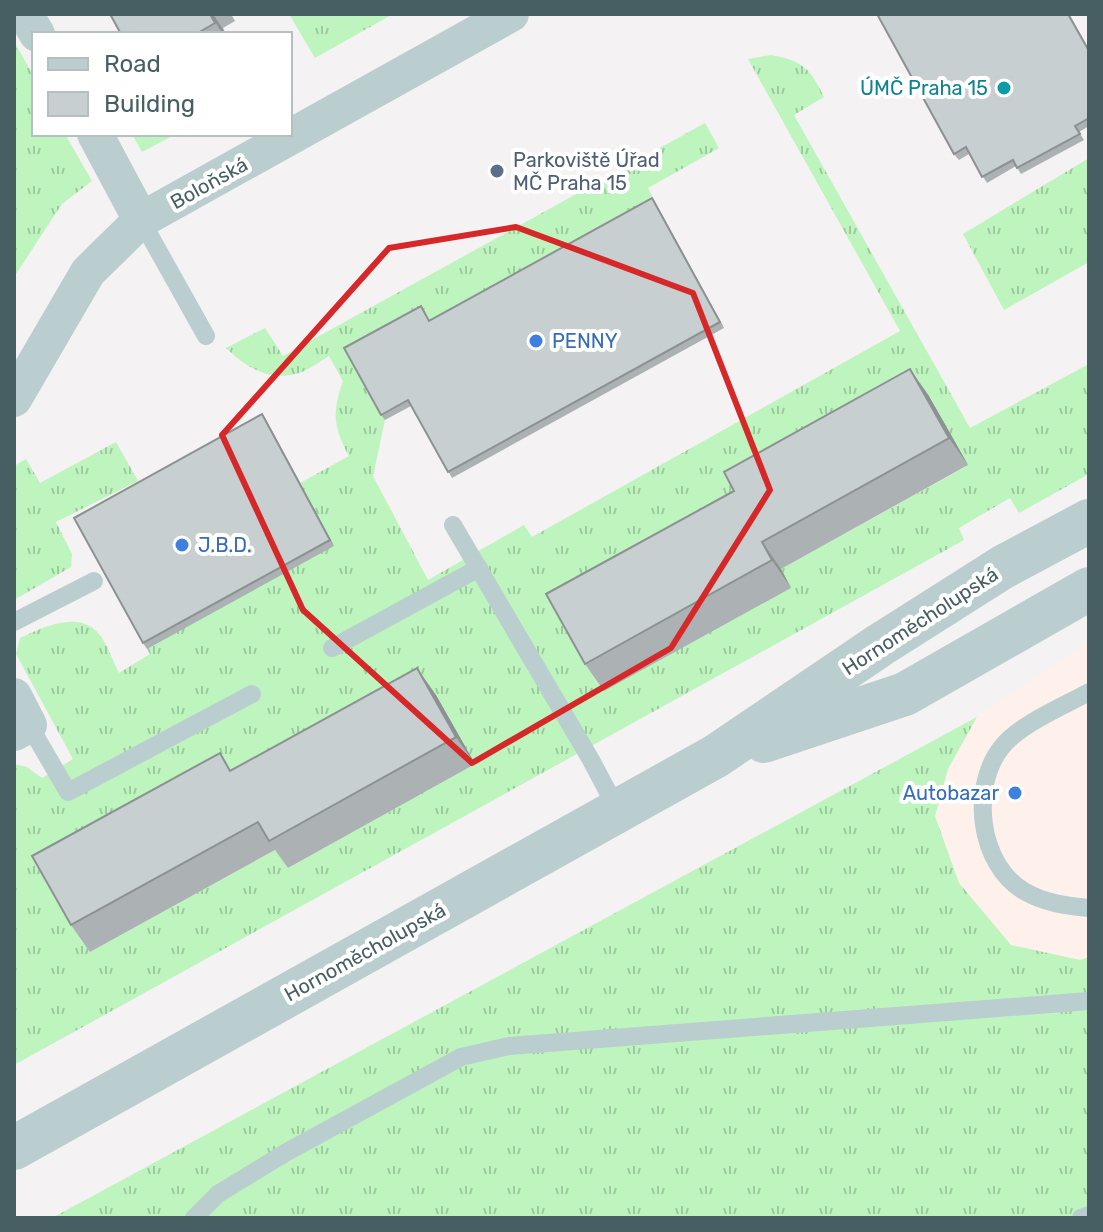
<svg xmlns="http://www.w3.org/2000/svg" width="1103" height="1232" font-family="Rubik,sans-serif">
	<defs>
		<pattern id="grass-tufts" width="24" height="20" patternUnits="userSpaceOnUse" patternTransform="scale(2)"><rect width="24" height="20" fill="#bef4bd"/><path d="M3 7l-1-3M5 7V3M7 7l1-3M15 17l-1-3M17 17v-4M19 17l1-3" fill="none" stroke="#9cc99d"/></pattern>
	</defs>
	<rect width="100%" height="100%" fill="#f4f2f3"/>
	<polygon fill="#fef1ec" points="1089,643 1089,957 1080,960 1011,945 959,883 935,817 948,769 977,717"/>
	<g fill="url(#grass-tufts)" fill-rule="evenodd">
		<polygon points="289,14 393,14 315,58"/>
		<polygon points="14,41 34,77 34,134 65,134 92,181 62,204 14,277"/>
		<path d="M771,55C803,61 810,68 824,97L794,115L970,428L1089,364V474L1019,513L1010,498L959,528L964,540L14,1065V764L27,767L42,778L73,759L16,654L20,638C45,627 82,608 102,638C109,648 113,662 119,673L150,654L147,649L300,483L349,456C333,426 332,413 343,381L329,356C319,362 306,372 295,374C267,381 245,366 226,348L265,328L283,356L705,123L719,148L648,188L656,204L433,327L425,312L348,354L385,420L373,476L428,580L524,525L532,537L900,331L748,59ZM930,396L967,466L781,569L790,588L673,652ZM437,696L474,764L288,868L277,849L90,952Z"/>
		<polygon points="132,134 176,134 142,152"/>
		<polygon points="1089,158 1089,262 1004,310 963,234"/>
		<polygon points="116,442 138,481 56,522 72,554 71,567 14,600 14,466 26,459 40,483"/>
		<polygon points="977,717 948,769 935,816 959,883 1011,945 1080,960 1089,957 1089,1218 52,1218"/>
	</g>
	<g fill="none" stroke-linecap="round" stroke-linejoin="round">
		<g stroke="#bbcecf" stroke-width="18">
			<polyline points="141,220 206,336"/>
			<polyline points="453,525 591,760 617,809"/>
			<polyline points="14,622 94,581"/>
			<polyline points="332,648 479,568"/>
			<path d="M1089,692C1064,706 1018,725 1001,748C970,788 979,865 1024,891C1044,903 1067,906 1089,908"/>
			<polyline points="29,725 68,792 252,694"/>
			<polyline points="194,1218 218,1194 285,1153 461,1057 509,1046 1089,1001"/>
			<polyline points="1081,1218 1089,1215"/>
		</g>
		<g stroke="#bbcecf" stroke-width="36">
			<polyline points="25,14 37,34"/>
			<polyline points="95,134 141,220"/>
			<polyline points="14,399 88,272 141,220 511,14"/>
			<polyline points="14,696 29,725 14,733"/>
		</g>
		<g stroke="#bbcecf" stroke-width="44">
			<polyline points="764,741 905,694 1089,589"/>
			<polyline points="14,1148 716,756 880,645 1003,567 1089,521"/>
		</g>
	</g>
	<g fill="#acb2b4">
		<polygon points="110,14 231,14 235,21 223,28 226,34 121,34"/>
		<polygon points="877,14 1069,14 1089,49 1089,126 1079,132 1084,140 1021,174 1016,166 987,183 969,154 959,160 954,154"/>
		<polygon points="656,204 724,328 452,478 411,406 385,420 381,415 425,312 429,321"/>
		<polygon points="929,396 968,465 781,569 791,588 604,691 585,664"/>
		<polygon points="266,420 334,546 147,649 143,643"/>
		<polygon points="436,695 475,764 288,868 275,850 90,952 71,925 232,770"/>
	</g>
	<g fill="#8c9192">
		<polygon points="210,14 213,14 226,34 223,34"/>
		<polygon points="652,198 656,204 724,328 720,322"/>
		<polygon points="910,369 929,396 968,465 949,438"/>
		<polygon points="262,414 266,420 334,546 330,540"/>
		<polygon points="762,542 781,569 791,588 772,560"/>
		<polygon points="417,668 436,695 475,764 456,737"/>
	</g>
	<g fill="#c8cfd1" stroke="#8c9192" stroke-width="2">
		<polygon points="110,14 210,14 215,23 196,34 129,34 128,32 121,34"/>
		<polygon points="877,14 1068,14 1089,51 1089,118 1075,126 1080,134 1017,168 1013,160 982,177 966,147 954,154"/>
		<polygon points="652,198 720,322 448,472 408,400 381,415 344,348 421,306 429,321"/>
		<polygon points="910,369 949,438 762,542 772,560 585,664 546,594 734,491 724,472"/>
		<polygon points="262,414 330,540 143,643 74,518"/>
		<polygon points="417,668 456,737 269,841 258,822 71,925 32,856 220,753 230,771"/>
	</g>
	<path fill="none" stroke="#d62828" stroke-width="6" stroke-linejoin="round" d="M516,227L693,293L770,490L671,648L472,763L303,610L222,435L389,248Z"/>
	<circle fill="#0f9aa8" stroke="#fff" stroke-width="3" cx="1004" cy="88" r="8"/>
	<circle fill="#5c6f8a" stroke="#fff" stroke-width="3" cx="497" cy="171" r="8"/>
	<g fill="#3f7fe0" stroke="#fff" stroke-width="3">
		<circle cx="536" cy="341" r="8"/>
		<circle cx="182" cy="545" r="8"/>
		<circle cx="1015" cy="793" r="8"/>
	</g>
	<g text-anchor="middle" stroke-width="8" stroke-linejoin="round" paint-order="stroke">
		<g font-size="20" fill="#0d838f" stroke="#fff" text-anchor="end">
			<text x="988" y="95">ÚMČ Praha 15</text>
		</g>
		<g font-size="20" fill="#4e5e75" stroke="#fff" text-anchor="start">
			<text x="513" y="167">Parkoviště Úřad<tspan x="513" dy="23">MČ Praha 15</tspan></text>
		</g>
		<g font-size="20" fill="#475f62" stroke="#fff">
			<text transform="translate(209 183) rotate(-29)" y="7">Boloňská</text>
			<text transform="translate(920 621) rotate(-33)" y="7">Hornoměcholupská</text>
			<text transform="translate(365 952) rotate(-29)" y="7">Hornoměcholupská</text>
		</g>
		<g font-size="20" fill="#366cbe" stroke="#fff" text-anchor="start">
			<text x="552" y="348">PENNY</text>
			<text x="198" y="552">J.B.D.</text>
			<text x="999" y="800" text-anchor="end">Autobazar</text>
		</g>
	</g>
	<rect width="1103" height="1232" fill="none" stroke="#475f62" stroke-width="32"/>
	<rect x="32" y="32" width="260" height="104" fill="#ffffff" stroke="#b5bfc0" stroke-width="2"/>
	<rect x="48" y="58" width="40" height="12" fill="#bbcecf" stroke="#b5bfc0" stroke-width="2"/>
	<text x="104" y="72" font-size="24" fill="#475f62">Road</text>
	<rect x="48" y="92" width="40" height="24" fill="#c8cfd1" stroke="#b5bfc0" stroke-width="2"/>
	<text x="104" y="112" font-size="24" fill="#475f62">Building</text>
</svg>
